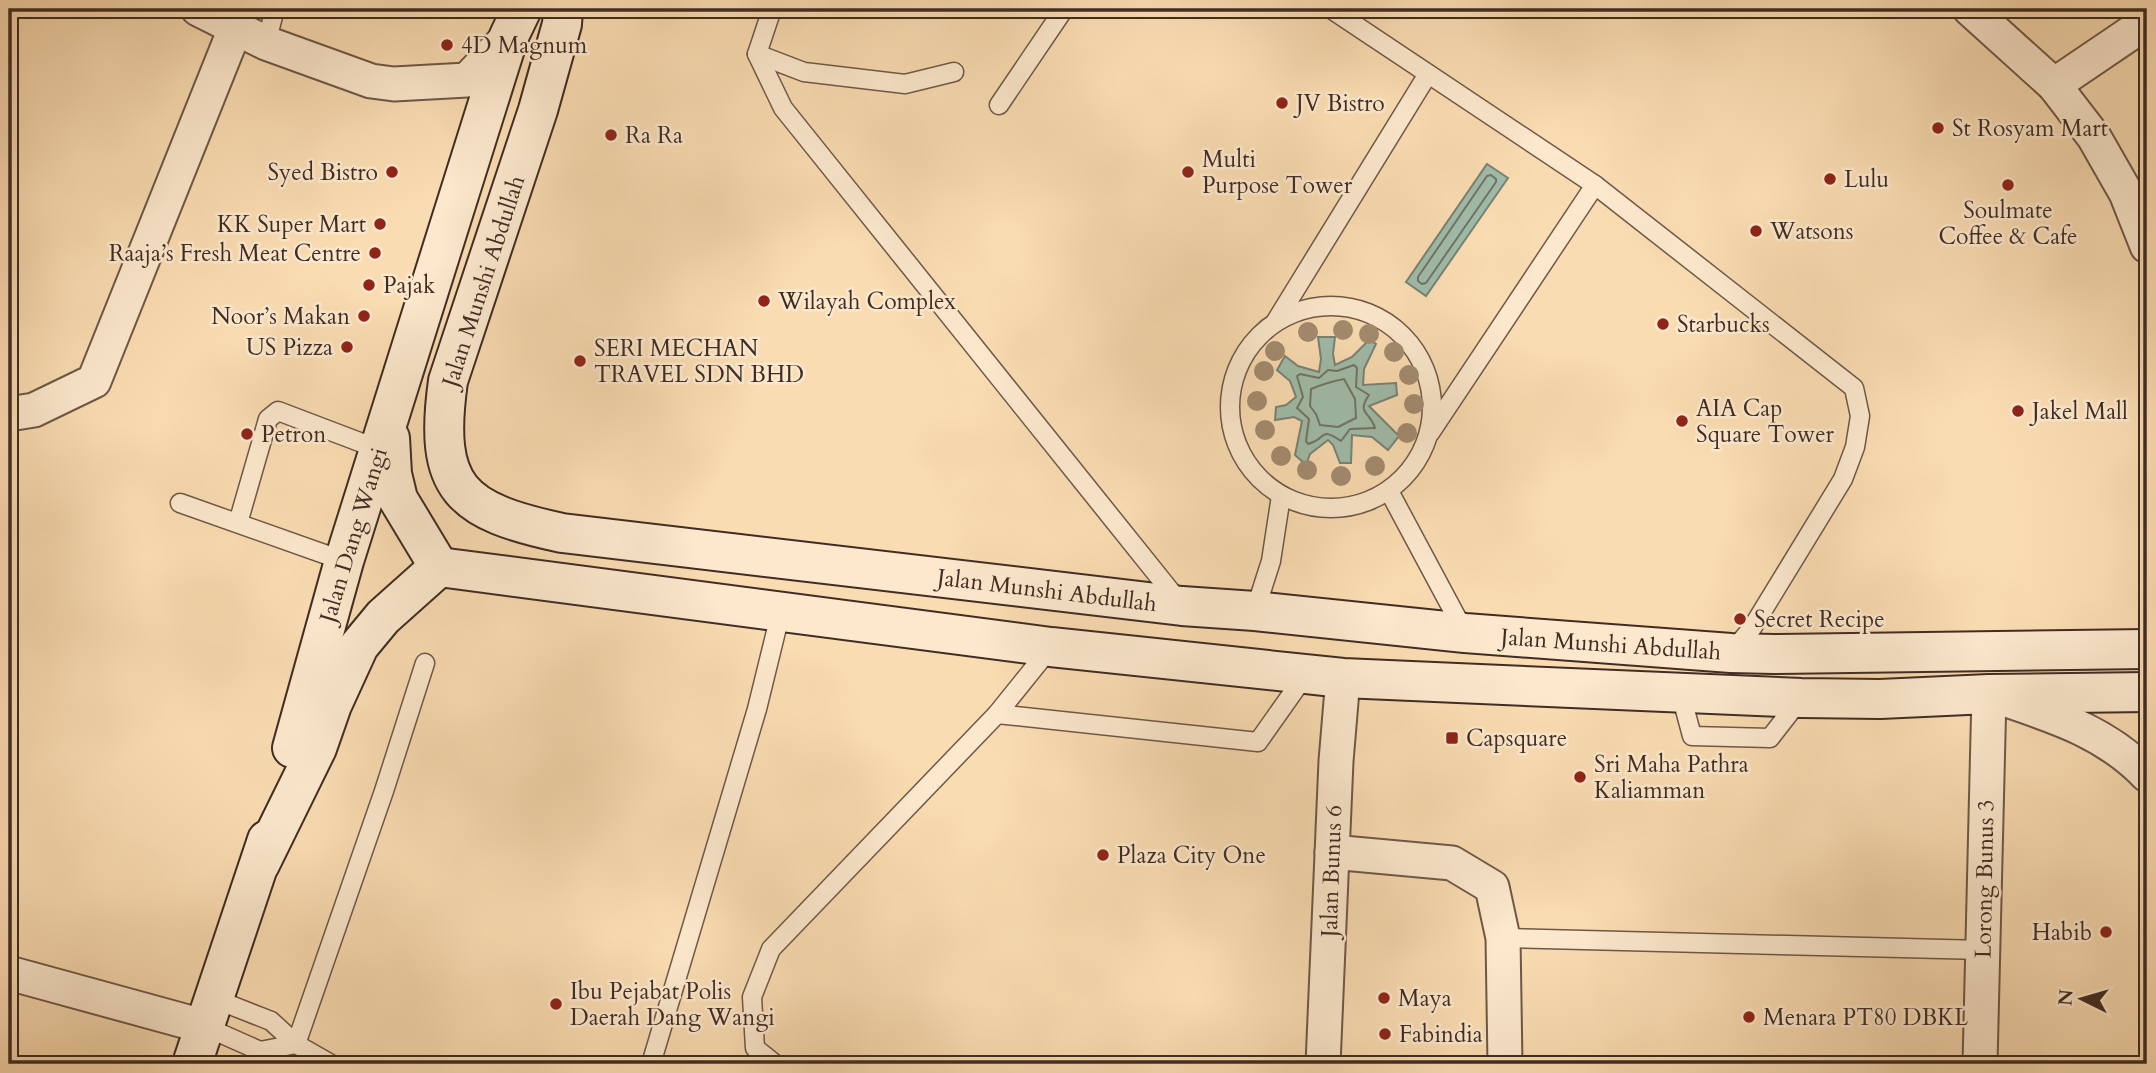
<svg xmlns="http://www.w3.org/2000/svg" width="2156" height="1073" font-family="Cardo,serif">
	<rect width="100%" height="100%" fill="#fadcb2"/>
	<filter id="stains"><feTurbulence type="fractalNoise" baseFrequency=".00286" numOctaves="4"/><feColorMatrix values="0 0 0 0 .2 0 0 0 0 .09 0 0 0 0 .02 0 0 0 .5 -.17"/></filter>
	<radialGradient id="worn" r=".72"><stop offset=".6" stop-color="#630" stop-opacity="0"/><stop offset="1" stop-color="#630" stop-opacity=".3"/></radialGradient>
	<g fill="#9fbca9" stroke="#798274" stroke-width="2">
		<polygon points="1487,164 1508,178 1426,296 1406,282"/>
		<polygon points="1318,337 1335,337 1333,354 1335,365 1352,357 1369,340 1376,344 1364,369 1363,385 1396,383 1397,395 1369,406 1399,436 1388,450 1372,437 1352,435 1351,463 1340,463 1333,445 1328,440 1310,454 1306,465 1295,455 1302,421 1294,417 1275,420 1276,407 1286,405 1296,397 1290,381 1277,370 1285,356 1298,366 1319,372 1321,359"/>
	</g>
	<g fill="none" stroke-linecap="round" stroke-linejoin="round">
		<g stroke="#707466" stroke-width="2">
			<polygon points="1491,175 1496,179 1496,182 1426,283 1422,284 1418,281 1418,277 1487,176"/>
			<path d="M1354,365L1357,368L1356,387L1369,395C1356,414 1370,411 1375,428L1350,429L1341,441C1318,426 1328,439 1308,444L1306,441L1309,419L1297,408L1303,397L1297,376L1300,374L1319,378L1328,370L1337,371Z"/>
			<path d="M1344,379L1355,399L1356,418L1338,427L1320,425L1316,414L1310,406L1311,389C1321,385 1333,381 1344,379Z"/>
		</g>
		<g stroke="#6e5848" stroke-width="21">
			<g id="lane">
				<polyline points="772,9 757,54 783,108 1180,603"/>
				<polyline points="1331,9 1595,185 1854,388 1860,416 1855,447 1843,479 1752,628 1731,653"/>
				<polyline points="266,43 275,9"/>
				<polyline points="757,54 804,72 905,84 954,72"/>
				<polyline points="999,105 1064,9"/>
				<circle cx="1331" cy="407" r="101"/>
				<polyline points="1276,321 1428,74"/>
				<polyline points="1430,433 1595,185"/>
				<polyline points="1389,491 1465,633"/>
				<polyline points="180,503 344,561"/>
				<polyline points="238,523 268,419 278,411 378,449"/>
				<polyline points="1255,611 1271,561 1281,496"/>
				<polyline points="1681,695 1692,736 1770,738 1801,698"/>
				<polyline points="997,714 1258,742 1306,674"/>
				<polyline points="1503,938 1983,950"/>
				<polyline points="215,999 271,1021 296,1044 331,1064"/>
				<polyline points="206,1027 260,1051 296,1044"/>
				<polyline points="296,1044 384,791 425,663"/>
				<polyline points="651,1064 757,709 781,611"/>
				<polyline points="775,1064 755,1048 752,997 771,949 997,714 1051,647"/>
			</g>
		</g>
		<g stroke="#6e5848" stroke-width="37">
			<g id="street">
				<polyline points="198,9 266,43 371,81 394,84 467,80 509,36"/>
				<polyline points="1970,9 2054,85 2094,137 2126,193 2147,246"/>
				<polyline points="2054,85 2147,22"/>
				<polyline points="9,414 34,410 94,381 235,29"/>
				<polyline points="1332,852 1452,863 1492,887 1503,938 1505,1064"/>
				<polyline points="9,973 206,1027"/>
				<polyline points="1323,1064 1336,761 1343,678"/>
				<path d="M1980,1064L1989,694C2047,714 2103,729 2147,775"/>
			</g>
		</g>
		<g stroke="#402c24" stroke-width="42">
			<g id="secondary">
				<path d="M563,9L562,24L538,110L448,381C433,489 460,511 562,533L1182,606L1255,611L1465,633L1731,653L1774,654L2147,649"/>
				<polyline points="390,438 392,474 398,499 439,567"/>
				<polyline points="292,748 344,561 509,36 522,9"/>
				<polyline points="260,864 317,748 332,705 359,646 383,617 439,567 1051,647 1343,678 1801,698 1880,699 1989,694 2147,692"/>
				<polyline points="192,1064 267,840"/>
			</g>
		</g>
		<use href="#lane" stroke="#fce8cd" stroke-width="18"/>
		<use href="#street" stroke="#fce8cd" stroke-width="33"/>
		<use href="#secondary" stroke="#fce8cd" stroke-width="38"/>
	</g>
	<g fill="#a38b6f">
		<circle cx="1343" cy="330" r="10"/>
		<circle cx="1308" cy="332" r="10"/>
		<circle cx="1369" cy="334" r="10"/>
		<circle cx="1275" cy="351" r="10"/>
		<circle cx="1394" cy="352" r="10"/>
		<circle cx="1264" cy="371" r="10"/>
		<circle cx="1409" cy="375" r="10"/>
		<circle cx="1257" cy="401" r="10"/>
		<circle cx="1414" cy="404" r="10"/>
		<circle cx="1265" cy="430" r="10"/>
		<circle cx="1407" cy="433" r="10"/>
		<circle cx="1281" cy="456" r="10"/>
		<circle cx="1375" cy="466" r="10"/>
		<circle cx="1307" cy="470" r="10"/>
		<circle cx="1341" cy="476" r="10"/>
	</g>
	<g fill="#8f2418" stroke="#fce8cd" stroke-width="2.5">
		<circle cx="447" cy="45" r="7"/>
		<circle cx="1282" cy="103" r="7"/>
		<circle cx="1938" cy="128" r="7"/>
		<circle cx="611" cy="135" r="7"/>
		<circle cx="392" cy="172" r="7"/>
		<circle cx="1188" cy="172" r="7"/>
		<circle cx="1830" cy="179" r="7"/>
		<circle cx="2008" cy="185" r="7"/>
		<circle cx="380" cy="224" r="7"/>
		<circle cx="1756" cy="231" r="7"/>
		<circle cx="375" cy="253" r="7"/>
		<circle cx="369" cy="285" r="7"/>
		<circle cx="764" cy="301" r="7"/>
		<circle cx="364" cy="316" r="7"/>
		<circle cx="1663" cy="324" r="7"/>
		<circle cx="347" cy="347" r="7"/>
		<circle cx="580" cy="361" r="7"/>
		<circle cx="2018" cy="411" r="7"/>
		<circle cx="1682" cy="421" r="7"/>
		<circle cx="247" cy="434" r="7"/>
		<circle cx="1740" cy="619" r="7"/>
		<rect x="1445" y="731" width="14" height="14" rx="3.5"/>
		<circle cx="1580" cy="777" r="7"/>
		<circle cx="1103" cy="855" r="7"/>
		<circle cx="2106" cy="932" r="7"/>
		<circle cx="1384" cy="998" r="7"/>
		<circle cx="556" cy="1004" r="7"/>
		<circle cx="1749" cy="1017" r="7"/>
		<circle cx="1385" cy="1034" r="7"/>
	</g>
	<g text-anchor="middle" stroke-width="5" stroke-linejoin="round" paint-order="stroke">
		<g font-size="23" fill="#402c24" stroke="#fce8cd" text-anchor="start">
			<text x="461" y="53">4D Magnum</text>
			<text x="1296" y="111">JV Bistro</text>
			<text x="1952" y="136">St Rosyam Mart</text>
			<text x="625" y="143">Ra Ra</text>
			<text x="1202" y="167">Multi<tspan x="1202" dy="26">Purpose Tower</tspan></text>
			<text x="378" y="180" text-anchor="end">Syed Bistro</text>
			<text x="1844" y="187">Lulu</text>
			<text x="2008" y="218" text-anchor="middle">Soulmate<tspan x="2008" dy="26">Coffee &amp; Cafe</tspan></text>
			<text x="366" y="232" text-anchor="end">KK Super Mart</text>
			<text x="1770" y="239">Watsons</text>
			<text x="361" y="261" text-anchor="end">Raaja’s Fresh Meat Centre</text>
			<text x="383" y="293">Pajak</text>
			<text x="778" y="309">Wilayah Complex</text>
			<text x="350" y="324" text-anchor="end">Noor’s Makan</text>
			<text x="1677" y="332">Starbucks</text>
			<text x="333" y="355" text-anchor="end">US Pizza</text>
			<text x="594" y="356">SERI MECHAN<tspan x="594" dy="26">TRAVEL SDN BHD</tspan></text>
			<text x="1696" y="416">AIA Cap<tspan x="1696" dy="26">Square Tower</tspan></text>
			<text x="2032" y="419">Jakel Mall</text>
			<text x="261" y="442">Petron</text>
			<text x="1754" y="627">Secret Recipe</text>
			<text x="1466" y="746">Capsquare</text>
			<text x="1594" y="772">Sri Maha Pathra<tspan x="1594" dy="26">Kaliamman</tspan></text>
			<text x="1117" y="863">Plaza City One</text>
			<text x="2092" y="940" text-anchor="end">Habib</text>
			<text x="570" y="999">Ibu Pejabat Polis<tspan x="570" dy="26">Daerah Dang Wangi</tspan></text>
			<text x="1398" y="1006">Maya</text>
			<text x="1763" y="1025">Menara PT80 DBKL</text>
			<text x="1399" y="1042">Fabindia</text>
		</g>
		<g font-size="23" fill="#402c24" stroke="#fce8cd">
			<text transform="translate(483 281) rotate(-72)" y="8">Jalan Munshi Abdullah</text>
			<text transform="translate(353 535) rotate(-73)" y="8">Jalan Dang Wangi</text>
			<text transform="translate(1047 590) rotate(7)" y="8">Jalan Munshi Abdullah</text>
			<text transform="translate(1611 644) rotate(4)" y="8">Jalan Munshi Abdullah</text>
			<text transform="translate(1331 871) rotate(-88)" y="8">Jalan Bunus 6</text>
			<text transform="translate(1984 879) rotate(-89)" y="8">Lorong Bunus 3</text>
		</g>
	</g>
	<rect width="2156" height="1073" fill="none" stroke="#fadcb2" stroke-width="35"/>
	<rect x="10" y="10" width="2135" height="1052" fill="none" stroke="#402c24" stroke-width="3.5"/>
	<rect x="18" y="18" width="2121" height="1038" fill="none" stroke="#402c24" stroke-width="2"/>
	<g transform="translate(2082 999) rotate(275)" stroke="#fce8cd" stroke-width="5" paint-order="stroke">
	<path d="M0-5L12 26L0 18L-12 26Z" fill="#402c24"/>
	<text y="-10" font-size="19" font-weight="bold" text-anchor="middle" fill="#402c24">N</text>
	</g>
	<rect width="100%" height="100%" filter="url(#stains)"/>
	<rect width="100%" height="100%" fill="url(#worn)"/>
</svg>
